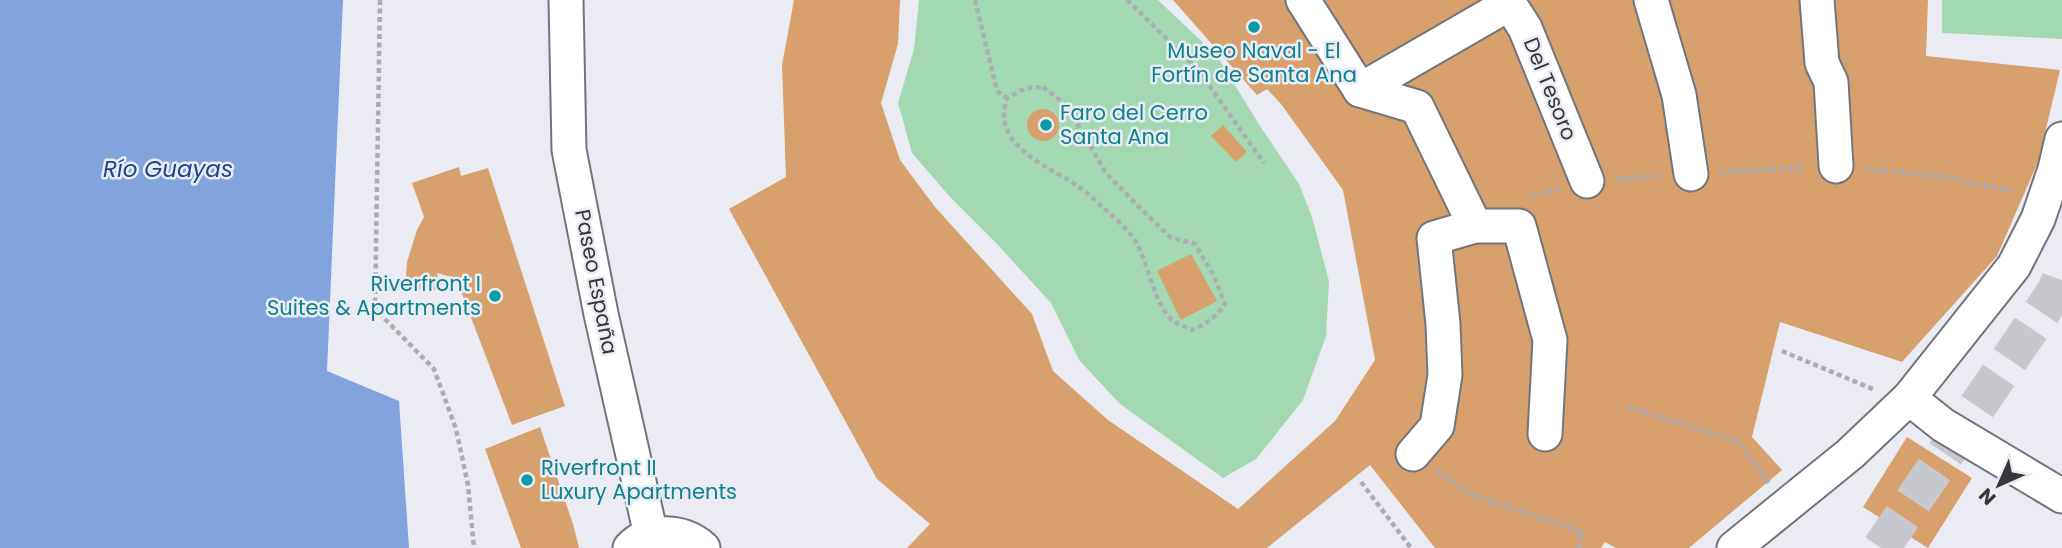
<svg xmlns="http://www.w3.org/2000/svg" width="2062" height="548" font-family="Poppins,sans-serif">
	<rect width="100%" height="100%" fill="#ebecf3"/>
	<g fill="#a3d9b2">
		<polygon points="919,0 1158,0 1217,56 1260,126 1299,184 1312,217 1329,281 1326,336 1303,400 1256,459 1223,478 1120,404 1079,360 1051,303 998,245 950,197 912,153 898,103 914,49"/>
		<polygon points="1942,0 2062,0 2062,39 1942,33"/>
	</g>
	<polygon fill="#82a4de" points="0,0 343,0 327,371 399,401 409,548 0,548"/>
	<g fill="#d7a06d">
		<polygon points="794,0 900,0 898,44 881,103 900,160 935,207 1032,314 1053,371 1108,420 1238,509 1335,421 1375,360 1343,190 1281,104 1267,89 1257,95 1173,0 1928,0 1926,56 2060,70 2038,162 1997,256 1902,362 1780,322 1752,437 1782,470 1689,548 1616,548 1605,542 1601,548 1435,548 1370,465 1267,548 907,548 930,524 877,479 729,209 786,177 782,65"/>
		<circle cx="1043" cy="125" r="16"/>
		<polygon points="1223,125 1247,152 1236,162 1211,136"/>
		<polygon points="459,167 461,176 488,168 565,406 512,425 456,278 437,273 439,290 405,289 407,262 417,230 424,217 412,183"/>
		<polygon points="1191,254 1217,301 1181,320 1157,271"/>
		<polygon points="540,427 573,524 579,548 521,548 485,449"/>
		<polygon points="1907,437 1972,478 1928,548 1863,507"/>
	</g>
	<g fill="none" stroke-linecap="round" stroke-linejoin="round">
		<polyline stroke="#c7c8ce" stroke-width="38" stroke-dasharray="38 19" stroke-linecap="butt" points="1881,548 2056,291 2062,275"/>
		<g stroke="#73757b" stroke-width="37">
			<g id="minor">
				<polyline points="566,0 569,150 601,314 651,535"/>
				<polyline points="1303,0 1360,90 1509,4"/>
				<polyline points="1507,0 1525,28 1587,181"/>
				<polyline points="1651,0 1679,95 1691,174"/>
				<polyline points="1817,0 1822,63 1831,82 1836,166"/>
				<polyline points="1360,90 1417,107 1475,226"/>
				<polyline points="1909,398 1943,425 2062,496"/>
				<polyline points="1413,454 1437,426 1445,375 1443,324 1434,238 1475,226 1519,226 1550,340 1545,434"/>
				<path d="M630,548C649,528 683,530 703,548"/>
				<polyline points="1734,548 1850,454 1909,398 2014,266 2038,219 2055,169 2062,139"/>
			</g>
		</g>
		<g stroke="#acadb2" stroke-width="4.5" stroke-dasharray="5 3.5" stroke-linecap="butt">
			<polyline points="380,0 375,309 434,369 456,429 468,485 474,548"/>
			<polyline points="975,0 997,91 1007,98"/>
			<polyline points="1127,0 1196,67 1264,163"/>
			<path d="M1043,87L1066,105L1106,173L1137,205L1170,237L1195,244L1214,276L1225,304C1216,317 1206,324 1192,330C1186,327 1177,324 1172,320C1155,306 1148,263 1136,242C1128,229 1114,217 1102,207C1096,201 1089,194 1082,189C1051,166 990,148 1007,98L1026,88Z"/>
			<polyline points="1866,169 1940,176 2017,192"/>
			<polyline points="1720,172 1805,168"/>
			<polyline points="1618,179 1662,176"/>
			<polyline points="1530,196 1558,189"/>
			<polyline points="1782,351 1875,390"/>
			<polyline points="1628,407 1737,441 1769,483"/>
			<polyline points="1437,471 1472,495 1582,532 1579,548"/>
			<polyline points="1361,482 1411,548"/>
		</g>
		<use href="#minor" stroke="#fff" stroke-width="33"/>
	</g>
	<g fill="#0f9aa8" stroke="#ebecf3" stroke-width="2.5">
		<circle cx="1254" cy="27" r="7"/>
		<circle cx="1046" cy="125" r="7"/>
		<circle cx="495" cy="296" r="7"/>
		<circle cx="527" cy="480" r="7"/>
	</g>
	<g text-anchor="middle" stroke-width="5" stroke-linejoin="round" paint-order="stroke">
		<g font-size="21" fill="#0d838f" stroke="#ebecf3" text-anchor="start">
			<text x="1254" y="58" text-anchor="middle">Museo Naval - El<tspan x="1254" dy="24">Fortín de Santa Ana</tspan></text>
			<text x="1060" y="120">Faro del Cerro<tspan x="1060" dy="24">Santa Ana</tspan></text>
			<text x="481" y="291" text-anchor="end">Riverfront I<tspan x="481" dy="24">Suites &amp; Apartments</tspan></text>
			<text x="541" y="475">Riverfront II<tspan x="541" dy="24">Luxury Apartments</tspan></text>
		</g>
		<g font-size="21" fill="#363739" stroke="#ebecf3">
			<text transform="translate(1550 89) rotate(68)" y="7">Del Tesoro</text>
			<text transform="translate(596 282) rotate(79)" y="7">Paseo España</text>
		</g>
		<g font-size="23" font-style="italic" fill="#1f458a" stroke="#ebecf3">
			<text x="168" y="177">Río Guayas</text>
		</g>
	</g>
	<g transform="translate(1999 485) rotate(225)" stroke="#ebecf3" stroke-width="5" paint-order="stroke">
	<path d="M0-5L12 26L0 18L-12 26Z" fill="#363739"/>
	<text y="-10" font-size="19" font-weight="bold" text-anchor="middle" fill="#363739">N</text>
	</g>
</svg>
